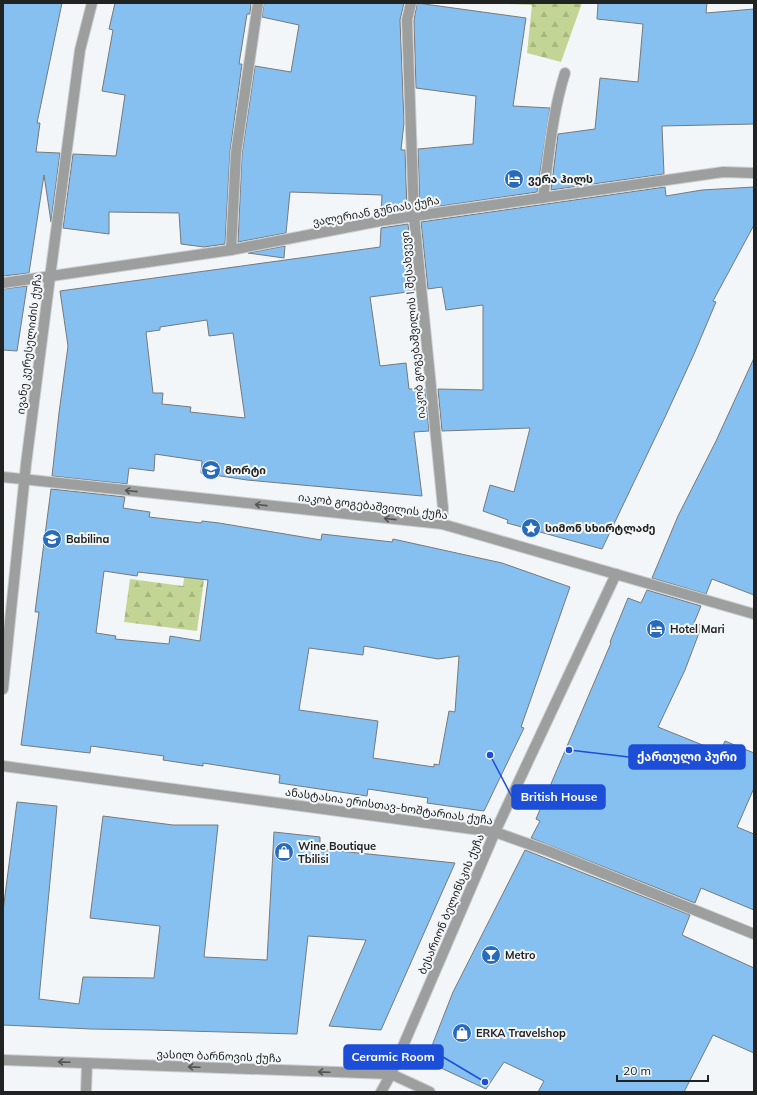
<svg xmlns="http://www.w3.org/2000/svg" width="757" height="1095" font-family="Mulish,'Noto Sans Georgian',sans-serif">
	<defs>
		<pattern id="forest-firs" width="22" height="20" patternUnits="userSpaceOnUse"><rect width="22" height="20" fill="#c3d594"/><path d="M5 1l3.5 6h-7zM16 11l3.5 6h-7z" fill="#a7b77f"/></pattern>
	</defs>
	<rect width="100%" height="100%" fill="#f3f6f8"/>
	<g fill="url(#forest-firs)">
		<polygon points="485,3 582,3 561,62 527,53 532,5"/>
		<polygon points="190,533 210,536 197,631 124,622 130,579 183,586"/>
	</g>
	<g fill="#85c0f0" stroke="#77797b" fill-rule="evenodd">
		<polygon points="3,3 62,3 37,123 40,123 36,152 60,153 51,222 44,175 29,273 3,276"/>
		<polygon points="115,3 251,3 250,14 247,14 239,64 242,64 230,152 225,244 204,247 181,244 179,213 109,212 109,234 63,228 73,154 116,156 125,95 102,91 113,30 109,29"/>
		<polygon points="264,3 404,3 400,20 404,123 401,150 405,150 407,211 381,214 382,195 290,192 286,233 238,242 242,154 255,66 291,72 299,25 262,17"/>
		<polygon points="417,3 526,18 513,106 550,108 537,192 420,209 418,149 473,144 476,96 416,88 414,21"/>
		<polygon points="598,3 707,3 706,13 754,9 754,124 662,126 664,174 551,190 558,134 595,129 600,78 638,82 643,24 597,19"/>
		<polygon points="665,187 666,196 702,190 754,187 754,225 713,301 716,302 694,354 666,415 602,549 507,523 508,520 483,511 490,485 514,492 530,428 442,431 438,389 483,390 483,305 446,310 442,287 428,289 421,222"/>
		<path d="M408,224L415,291L370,297L380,366L406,363L409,389H425L429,431L414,432L422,496L247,480L201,473L202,461L155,454L154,471L129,468L127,484L52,476L59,413L68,346L60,291L380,247L381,228ZM207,320L209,336L233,333L245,418L190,412L191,407L162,404L163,393H153L146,332L160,330V327Z"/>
		<polygon points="285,246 284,258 248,253"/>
		<polygon points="27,286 17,351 3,350 3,289"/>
		<polygon points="754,358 754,595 712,579 706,594 652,578 678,516 716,441"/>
		<path d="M51,489L125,497L123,508L150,512L149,517L201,523L202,521L219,523L321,540L322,534L392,542L393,539L502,563L570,587L521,727L524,728L484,811L427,803L428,798L368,789L367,796L279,783L280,775L203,763V766L163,760L164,756L91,746L90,753L21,745L39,612H35ZM104,571L137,576L138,572L208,580L200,641L170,636L169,644L115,639L116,636L96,633ZM364,646L438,659L459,656L455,712L449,711L439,765L434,764V767L373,758L378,721L299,710L309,648L363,655Z"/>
		<polygon points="647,590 701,606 694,623 702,625 685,670 658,727 720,752 725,741 754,753 754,788 737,827 754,834 754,910 701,888 695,903 531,838 540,821 536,819 611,643 610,642 628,598 641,603"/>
		<polygon points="17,802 57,806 39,999 79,1004 83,977 154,978 160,926 90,918 103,816 173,825 218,825 204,957 267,960 274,832 320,837 320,849 455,863 381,1030 329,1026 366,940 308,936 297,1034 150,1030 91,1029 3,1025 3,911"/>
		<polygon points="525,850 690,915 682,935 754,968 754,1053 713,1035 684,1092 538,1092 544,1081 504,1062 486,1089 426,1061 453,992"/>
	</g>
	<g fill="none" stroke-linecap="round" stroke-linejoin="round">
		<g stroke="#cdd0d1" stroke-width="12">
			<g id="service">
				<path d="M543,198C549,156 552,114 565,73"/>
				<polyline points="86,1092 87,1063"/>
			</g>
		</g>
		<g stroke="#cdd0d1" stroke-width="12">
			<g id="minor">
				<polyline points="411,3 407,20 414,216 443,508 442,524"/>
				<polyline points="231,250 236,153 258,3"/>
				<polyline points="3,283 231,250 380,221 723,172 754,173"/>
				<polyline points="3,477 442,524 754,614"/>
				<polyline points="3,689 26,464 50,277 80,50 92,3"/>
				<polyline points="3,766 495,832 548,851 754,934"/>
				<polyline points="381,1092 391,1074 495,832 616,574"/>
			</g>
		</g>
		<g stroke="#cdd0d1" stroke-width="12">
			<polyline id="tertiary" points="3,1060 391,1074 430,1092"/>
		</g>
		<use href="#service" stroke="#9d9e9e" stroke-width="10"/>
		<use href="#minor" stroke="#9d9e9e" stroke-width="10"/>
		<use href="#tertiary" stroke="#9d9e9e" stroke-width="10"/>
	</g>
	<defs><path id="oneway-shaft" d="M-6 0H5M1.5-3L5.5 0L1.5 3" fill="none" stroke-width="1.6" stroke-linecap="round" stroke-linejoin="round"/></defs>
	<g stroke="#535454">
		<use href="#oneway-shaft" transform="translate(131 491) rotate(-174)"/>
		<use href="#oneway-shaft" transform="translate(261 505) rotate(-174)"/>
		<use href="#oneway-shaft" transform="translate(390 519) rotate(-174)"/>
		<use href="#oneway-shaft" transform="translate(64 1062) rotate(-178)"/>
		<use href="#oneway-shaft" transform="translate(194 1067) rotate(-178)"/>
		<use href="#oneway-shaft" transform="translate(324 1072) rotate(-178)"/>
	</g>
	<defs>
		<g id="hotel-disc" transform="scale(1)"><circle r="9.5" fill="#286bbc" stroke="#f3f6f8"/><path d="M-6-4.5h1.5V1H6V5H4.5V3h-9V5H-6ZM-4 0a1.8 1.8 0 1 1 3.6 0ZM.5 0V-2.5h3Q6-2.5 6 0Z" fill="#fff"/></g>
		<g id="school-disc" transform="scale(1)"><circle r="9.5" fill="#286bbc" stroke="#f3f6f8"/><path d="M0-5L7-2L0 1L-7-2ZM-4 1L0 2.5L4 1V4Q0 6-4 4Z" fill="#fff"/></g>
		<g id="sight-disc" transform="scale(1)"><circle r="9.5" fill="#286bbc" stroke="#f3f6f8"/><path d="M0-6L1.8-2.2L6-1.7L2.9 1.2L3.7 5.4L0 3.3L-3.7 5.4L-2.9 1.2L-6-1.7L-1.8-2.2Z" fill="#fff"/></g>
		<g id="shop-disc" transform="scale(1)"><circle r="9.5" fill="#286bbc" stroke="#f3f6f8"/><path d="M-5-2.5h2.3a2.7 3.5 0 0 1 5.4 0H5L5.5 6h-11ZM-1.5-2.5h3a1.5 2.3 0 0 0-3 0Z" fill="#fff"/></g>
		<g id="bar-disc" transform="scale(1)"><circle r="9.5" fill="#286bbc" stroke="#f3f6f8"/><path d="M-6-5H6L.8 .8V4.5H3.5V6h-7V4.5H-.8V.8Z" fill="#fff"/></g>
	</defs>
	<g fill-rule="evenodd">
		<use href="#hotel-disc" x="514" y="179"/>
		<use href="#school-disc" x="211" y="470"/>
		<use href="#sight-disc" x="531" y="528"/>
		<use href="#school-disc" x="52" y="539"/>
		<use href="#hotel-disc" x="656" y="629"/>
		<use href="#shop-disc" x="284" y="852"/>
		<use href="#bar-disc" x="491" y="955"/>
		<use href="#shop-disc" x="462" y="1033"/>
	</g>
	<g text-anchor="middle" stroke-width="4" stroke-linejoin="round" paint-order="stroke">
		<g font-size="11" font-weight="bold" fill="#212222" stroke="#f3f6f8" text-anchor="start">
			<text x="528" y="183">ვერა ჰილს</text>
			<text x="225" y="474">მორტი</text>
			<text x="545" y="532">სიმონ სხირტლაძე</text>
			<text x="66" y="543">Babilina</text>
			<text x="670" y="633">Hotel Mari</text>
			<text x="298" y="850">Wine Boutique<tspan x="298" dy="13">Tbilisi</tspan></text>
			<text x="505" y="959">Metro</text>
			<text x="476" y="1037">ERKA Travelshop</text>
		</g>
		<g font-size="11" fill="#212222" stroke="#f3f6f8">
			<text transform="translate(376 211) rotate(-10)" y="4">ვალერიან გუნიას ქუჩა</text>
			<text transform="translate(413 325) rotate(-95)" y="4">იაკობ გოგებაშვილის I შესახვევი</text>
			<text transform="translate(29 344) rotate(-83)" y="4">ივანე კერესელიძის ქუჩა</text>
			<text transform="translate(373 506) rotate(7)" y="4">იაკობ გოგებაშვილის ქუჩა</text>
			<text transform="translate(389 806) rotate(8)" y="4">ანასტასია ერისთავ-ხოშტარიას ქუჩა</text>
			<text transform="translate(451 904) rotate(-67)" y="4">ბესარიონ ბელინსკის ქუჩა</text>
			<text transform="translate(219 1056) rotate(2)" y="4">ვასილ ბარნოვის ქუჩა</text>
		</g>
	</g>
	<path fill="none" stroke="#1d4ed8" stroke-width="1.5" d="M569 750L629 757M490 755L512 797M485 1082L443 1057"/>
	<g fill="#1d4ed8" stroke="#f3f6f8" stroke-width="1.5">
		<circle cx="569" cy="750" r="4"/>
		<circle cx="490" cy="755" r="4"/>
		<circle cx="485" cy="1082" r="4"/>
	</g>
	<g fill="#1d4ed8" stroke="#1d4ed8" stroke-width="1.5">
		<rect x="629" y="745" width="116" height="24" rx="4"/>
		<rect x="512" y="785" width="93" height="24" rx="4"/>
		<rect x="344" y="1045" width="99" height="24" rx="4"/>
	</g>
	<g font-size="12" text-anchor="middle" font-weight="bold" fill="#fff">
		<text x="687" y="761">ქართული პური</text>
		<text x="559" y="801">British House</text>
		<text x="393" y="1061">Ceramic Room</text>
	</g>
	<rect width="757" height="1095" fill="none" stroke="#212222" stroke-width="8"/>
	<path d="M617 1075v6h91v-6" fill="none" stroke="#212222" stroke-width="2"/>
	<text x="623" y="1075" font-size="12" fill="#212222" stroke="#f3f6f8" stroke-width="3" paint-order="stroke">20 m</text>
</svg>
